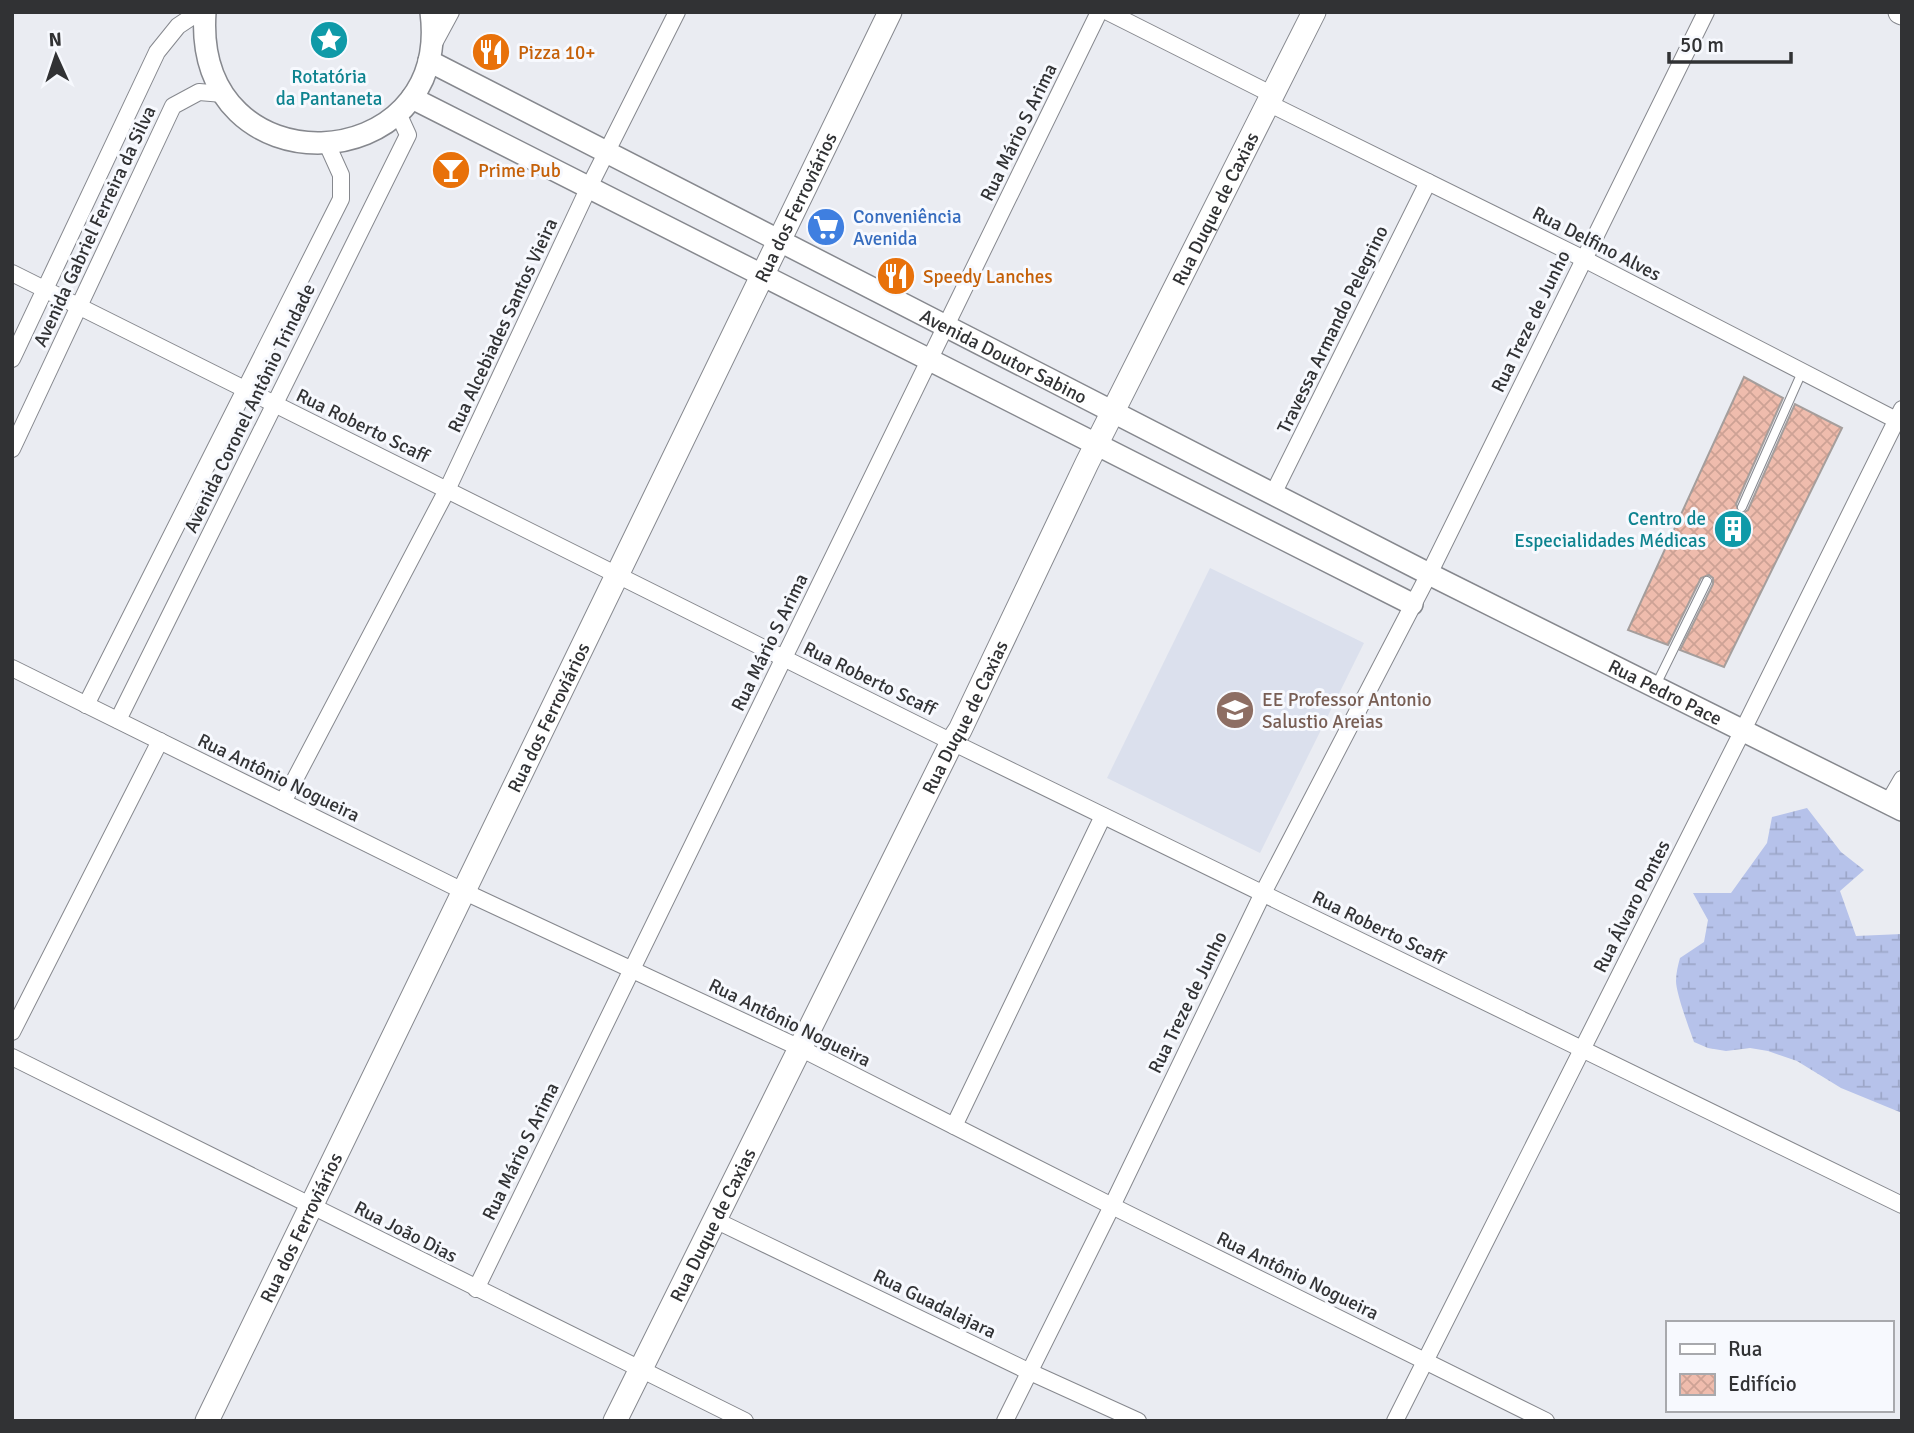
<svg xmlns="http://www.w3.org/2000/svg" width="1914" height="1433" font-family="Signika,sans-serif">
	<defs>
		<pattern id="wetland-marsh" width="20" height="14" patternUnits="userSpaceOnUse" patternTransform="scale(1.75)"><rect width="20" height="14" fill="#b6c2ea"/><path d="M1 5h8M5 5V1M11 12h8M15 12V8" fill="none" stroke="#9da7c9"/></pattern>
		<pattern id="building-cross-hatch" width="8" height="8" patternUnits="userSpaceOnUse" patternTransform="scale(1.75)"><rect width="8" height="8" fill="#efbcad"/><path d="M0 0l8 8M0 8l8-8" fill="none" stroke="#cda295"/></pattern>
	</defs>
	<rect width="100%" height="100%" fill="#eaecf2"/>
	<polygon fill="#dbe0ed" points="1210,568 1364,643 1260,853 1107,778"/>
	<path fill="url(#wetland-marsh)" d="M1807,808L1841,852L1864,870L1840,891L1856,936L1902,934V1113L1841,1088L1797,1061L1768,1051L1750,1048L1726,1051L1708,1048L1694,1042C1689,1028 1676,993 1676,981C1676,973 1678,965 1680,958L1704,942L1708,920L1693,893H1731L1767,843L1772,817Z"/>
	<polygon fill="url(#building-cross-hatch)" stroke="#a59e9c" stroke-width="2" points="1744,377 1783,398 1736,504 1739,513 1743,513 1748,510 1795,404 1842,428 1724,667 1680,650 1713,584 1713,578 1709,575 1701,578 1668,645 1628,630"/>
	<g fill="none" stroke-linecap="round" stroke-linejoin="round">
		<g stroke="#86888e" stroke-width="10">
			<g id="service">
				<polyline points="1742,507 1802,372"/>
				<polyline points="1656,685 1707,581"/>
			</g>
		</g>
		<g stroke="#86888e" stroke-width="18">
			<g id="minor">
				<polyline points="1108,12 1273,95"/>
				<polyline points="431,49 451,12"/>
				<polyline points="1276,107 1584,259 1902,423"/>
				<polyline points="12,273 952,742 1902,1205"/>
				<polyline points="12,359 157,52 178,26 199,12"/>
				<polyline points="12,449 173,106 199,92 223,94"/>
				<polyline points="1273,494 1428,182"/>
				<polyline points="12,668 465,892 800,1048 1112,1206 1546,1421"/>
				<polyline points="86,705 341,199 341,175 327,144"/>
				<polyline points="118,720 408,135 398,113"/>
				<polyline points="283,802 447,490 589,187 677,12"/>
				<polyline points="1888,803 1902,779"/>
				<polyline points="12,1032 160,741"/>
				<polyline points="12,1057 745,1421"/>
				<polyline points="954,1126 1103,816"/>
				<polyline points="715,1220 1030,1372 1138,1421"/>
				<polyline points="476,1289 1099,12"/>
				<polyline points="1005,1421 1112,1206 1263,893 1429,574 1706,12"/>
				<polyline points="1395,1421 1742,732 1902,409"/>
			</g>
		</g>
		<g stroke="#86888e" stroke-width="24">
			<g id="tertiary">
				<path d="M205,12C192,193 453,180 431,12"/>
				<path id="s1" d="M429,61L1429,574L1902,810"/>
				<polyline points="412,98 1412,604"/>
			</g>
		</g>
		<g stroke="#86888e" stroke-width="25">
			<g id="secondary">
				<polyline points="1900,12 1902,13"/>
				<path id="s2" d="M207,1421L890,12"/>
				<path id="s3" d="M615,1421L952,742L960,730L1087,463L1314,12"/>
			</g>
		</g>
		<use href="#service" stroke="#fff" stroke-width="8"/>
		<use href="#minor" stroke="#fff" stroke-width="16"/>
		<use href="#tertiary" stroke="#fff" stroke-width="21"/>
		<use href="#secondary" stroke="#fff" stroke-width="23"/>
	</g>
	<defs>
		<g id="sight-disc" transform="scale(2.0125)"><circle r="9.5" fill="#0f9aa8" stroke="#f7f9fe"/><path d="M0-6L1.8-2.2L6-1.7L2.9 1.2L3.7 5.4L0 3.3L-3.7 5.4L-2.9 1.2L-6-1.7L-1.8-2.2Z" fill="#fff"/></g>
		<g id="restaurant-disc" transform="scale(2.0125)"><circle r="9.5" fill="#e8710a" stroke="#f7f9fe"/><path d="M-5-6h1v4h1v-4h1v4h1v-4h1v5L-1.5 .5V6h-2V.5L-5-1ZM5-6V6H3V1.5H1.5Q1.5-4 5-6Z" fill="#fff"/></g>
		<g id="bar-disc" transform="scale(2.0125)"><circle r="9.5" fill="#e8710a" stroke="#f7f9fe"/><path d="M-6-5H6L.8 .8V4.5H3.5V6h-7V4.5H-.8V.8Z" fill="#fff"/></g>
		<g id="supermarket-disc" transform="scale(2.0125)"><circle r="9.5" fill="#3f7fe0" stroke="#f7f9fe"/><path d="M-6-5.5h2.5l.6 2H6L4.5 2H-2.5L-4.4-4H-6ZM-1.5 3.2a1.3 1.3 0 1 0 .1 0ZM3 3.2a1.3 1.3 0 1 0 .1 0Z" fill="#fff"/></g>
		<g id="building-disc" transform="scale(2.0125)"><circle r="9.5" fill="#0f9aa8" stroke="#f7f9fe"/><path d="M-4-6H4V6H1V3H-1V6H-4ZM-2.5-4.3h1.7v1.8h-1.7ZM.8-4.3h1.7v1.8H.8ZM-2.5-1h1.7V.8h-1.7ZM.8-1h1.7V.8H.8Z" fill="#fff"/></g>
		<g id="school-disc" transform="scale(2.0125)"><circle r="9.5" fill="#8d6e63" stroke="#f7f9fe"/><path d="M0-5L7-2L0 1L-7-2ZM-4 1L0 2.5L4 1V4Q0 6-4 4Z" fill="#fff"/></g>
	</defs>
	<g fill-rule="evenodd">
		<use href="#sight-disc" x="329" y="40"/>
		<use href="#restaurant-disc" x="491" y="52"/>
		<use href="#bar-disc" x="451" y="170"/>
		<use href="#supermarket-disc" x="826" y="227"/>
		<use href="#restaurant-disc" x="896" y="276"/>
		<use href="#building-disc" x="1733" y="529"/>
		<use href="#school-disc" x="1235" y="710"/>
	</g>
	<g text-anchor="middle" stroke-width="6" stroke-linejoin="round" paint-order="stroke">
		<g font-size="19" fill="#c56008" stroke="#f7f9fe" text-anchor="start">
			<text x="518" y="59">Pizza 10+</text>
			<text x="478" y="177">Prime Pub</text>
			<text x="923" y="283">Speedy Lanches</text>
		</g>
		<g font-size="19" fill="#0d838f" stroke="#f7f9fe">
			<text x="329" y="83">Rotatória<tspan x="329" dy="22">da Pantaneta</tspan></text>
			<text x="1706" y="525" text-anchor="end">Centro de<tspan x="1706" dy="22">Especialidades Médicas</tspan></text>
		</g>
		<g font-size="19" fill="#313234" stroke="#f7f9fe">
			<text transform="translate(1018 132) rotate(-64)" y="7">Rua Mário S Arima</text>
			<text dy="7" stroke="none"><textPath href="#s2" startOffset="1349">Rua dos Ferroviários</textPath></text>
			<text dy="7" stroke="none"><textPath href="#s3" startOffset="1353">Rua Duque de Caxias</textPath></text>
			<text transform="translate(94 226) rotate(-65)" y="7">Avenida Gabriel Ferreira da Silva</text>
			<text transform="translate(1597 243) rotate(27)" y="7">Rua Delfino Alves</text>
			<text transform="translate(1530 321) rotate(-64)" y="7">Rua Treze de Junho</text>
			<text transform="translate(502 325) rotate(-65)" y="7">Rua Alcebiades Santos Vieira</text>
			<text transform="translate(1332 329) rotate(-64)" y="7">Travessa Armando Pelegrino</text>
			<text dy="7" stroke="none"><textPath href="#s1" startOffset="646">Avenida Doutor Sabino</textPath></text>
			<text transform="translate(249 408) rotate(-64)" y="7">Avenida Coronel Antônio Trindade</text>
			<text transform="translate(363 425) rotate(26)" y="7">Rua Roberto Scaff</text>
			<text transform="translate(769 642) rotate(-64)" y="7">Rua Mário S Arima</text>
			<text transform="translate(870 678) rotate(26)" y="7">Rua Roberto Scaff</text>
			<text dy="7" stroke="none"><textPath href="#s1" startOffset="1388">Rua Pedro Pace</textPath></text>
			<text dy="7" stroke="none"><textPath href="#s2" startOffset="782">Rua dos Ferroviários</textPath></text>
			<text dy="7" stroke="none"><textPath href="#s3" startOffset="786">Rua Duque de Caxias</textPath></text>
			<text transform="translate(279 777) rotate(26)" y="7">Rua Antônio Nogueira</text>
			<text transform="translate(1631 906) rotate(-63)" y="7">Rua Álvaro Pontes</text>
			<text transform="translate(1379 927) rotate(26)" y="7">Rua Roberto Scaff</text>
			<text transform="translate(1187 1002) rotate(-64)" y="7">Rua Treze de Junho</text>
			<text transform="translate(790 1022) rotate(26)" y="7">Rua Antônio Nogueira</text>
			<text transform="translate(520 1151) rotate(-64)" y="7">Rua Mário S Arima</text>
			<text dy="7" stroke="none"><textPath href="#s3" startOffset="219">Rua Duque de Caxias</textPath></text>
			<text dy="7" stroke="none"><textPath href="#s2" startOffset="215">Rua dos Ferroviários</textPath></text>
			<text transform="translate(406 1231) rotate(27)" y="7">Rua João Dias</text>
			<text transform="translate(1298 1275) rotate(26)" y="7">Rua Antônio Nogueira</text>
			<text transform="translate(935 1303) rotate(26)" y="7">Rua Guadalajara</text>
		</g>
		<g font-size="19" fill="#366cbe" stroke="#f7f9fe" text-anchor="start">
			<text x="853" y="223">Conveniência<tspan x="853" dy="22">Avenida</tspan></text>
		</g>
		<g font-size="19" fill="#785e54" stroke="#f7f9fe" text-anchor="start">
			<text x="1262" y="706">EE Professor Antonio<tspan x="1262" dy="22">Salustio Areias</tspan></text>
		</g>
	</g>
	<rect width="1914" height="1433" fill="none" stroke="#313234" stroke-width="28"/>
	<rect x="1666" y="1321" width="228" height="91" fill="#f7f9fe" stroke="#a8a9ad" stroke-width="2"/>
	<rect x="1680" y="1344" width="35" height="10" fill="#ffffff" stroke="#a8a9ad" stroke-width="2"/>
	<text x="1728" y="1356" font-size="21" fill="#313234">Rua</text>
	<rect x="1680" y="1374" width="35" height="21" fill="url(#building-cross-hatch)" stroke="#a8a9ad" stroke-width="2"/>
	<text x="1728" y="1391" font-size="21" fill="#313234">Edifício</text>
	<g transform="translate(56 56) rotate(357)" stroke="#f7f9fe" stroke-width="5" paint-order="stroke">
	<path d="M0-5L12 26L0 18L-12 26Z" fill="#313234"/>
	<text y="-10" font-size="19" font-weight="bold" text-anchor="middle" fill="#313234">N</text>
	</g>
	<path d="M1669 52v10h122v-10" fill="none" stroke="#313234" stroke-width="3.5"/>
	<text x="1680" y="52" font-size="21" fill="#313234" stroke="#f7f9fe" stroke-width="5" paint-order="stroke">50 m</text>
</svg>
